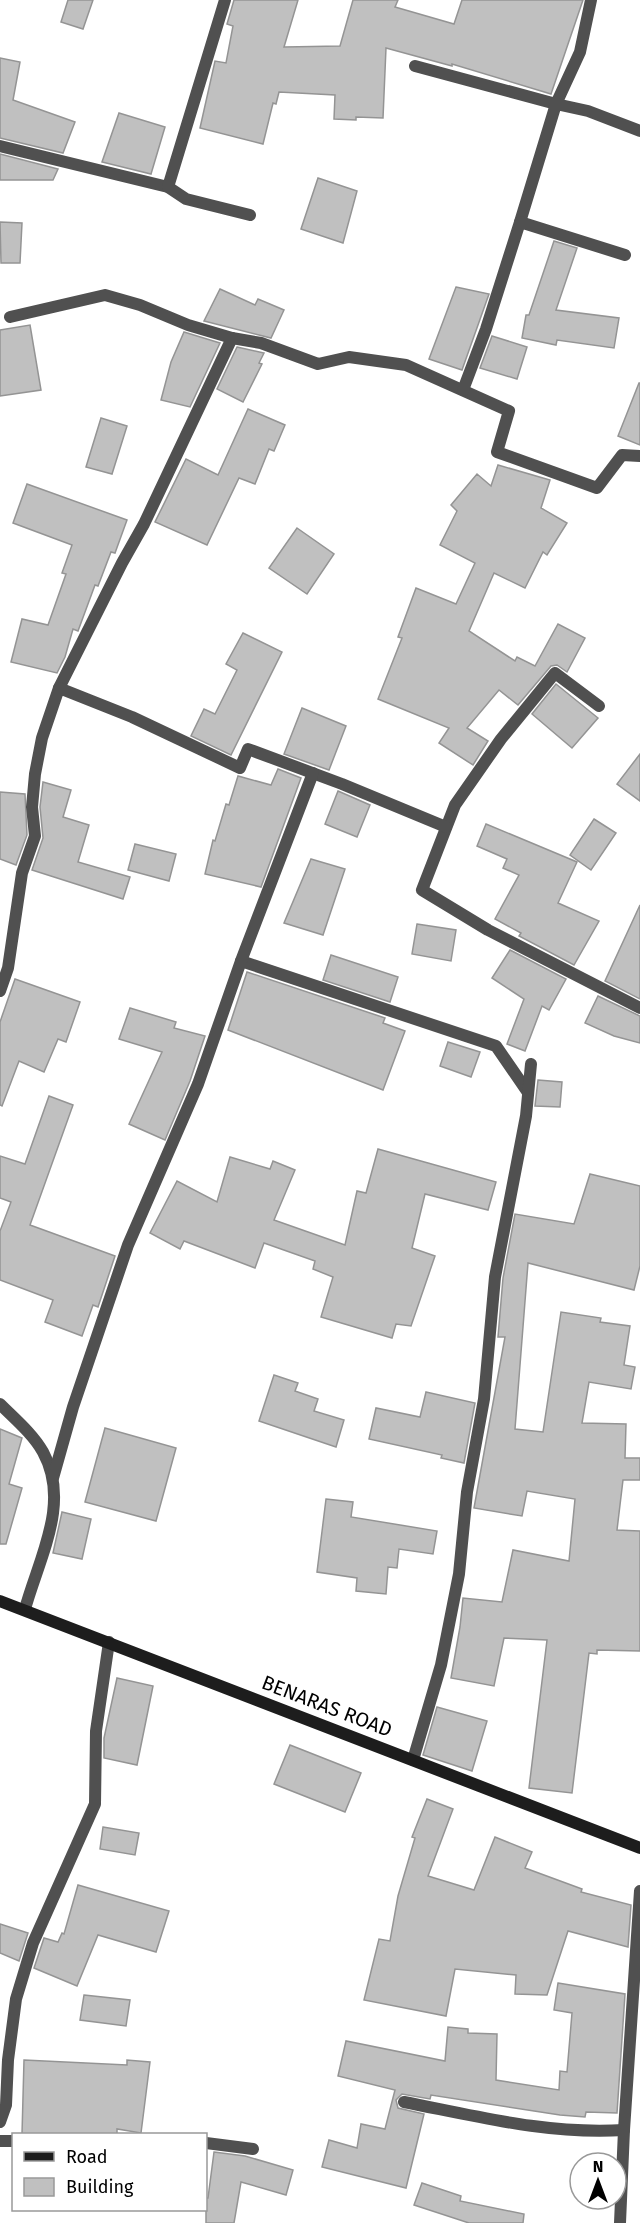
<svg xmlns="http://www.w3.org/2000/svg" width="640" height="2223" font-family="'Fira Sans',sans-serif">
	<rect width="100%" height="100%" fill="#fff"/>
	<g fill="#c0c0c0" stroke="#949494" stroke-width="1.5">
		<polygon points="68,0 93,0 83,29 61,22"/>
		<polygon points="234,0 298,0 284,47 340,46 353,0 398,0 395,7 454,24 462,0 583,0 551,94 452,64 452,66 386,48 383,118 356,117 356,120 334,119 335,95 279,92 276,104 273,103 263,144 200,128 215,61 226,63 233,26 227,24"/>
		<polygon points="0,58 20,62 13,100 75,122 63,153 0,138"/>
		<polygon points="119,113 165,127 151,174 102,162"/>
		<polygon points="0,154 58,169 53,180 0,180"/>
		<polygon points="318,178 357,191 343,243 301,229"/>
		<polygon points="0,222 22,223 20,263 1,263"/>
		<polygon points="554,241 577,248 556,310 619,318 614,348 557,340 556,345 522,338 526,315 529,315"/>
		<polygon points="456,287 489,294 462,370 429,359"/>
		<polygon points="220,289 255,305 258,299 284,310 271,338 204,321"/>
		<polygon points="30,325 41,390 0,396 0,330"/>
		<polygon points="184,332 220,343 190,407 161,400 171,362"/>
		<polygon points="492,336 527,347 517,379 480,368"/>
		<polygon points="237,347 264,353 259,363 262,364 243,402 217,389"/>
		<polygon points="639,383 640,383 640,445 618,436"/>
		<polygon points="248,409 285,425 274,451 269,449 255,484 239,478 207,545 155,522 186,459 218,475"/>
		<polygon points="101,418 127,426 112,474 86,467"/>
		<polygon points="498,465 550,480 541,508 567,523 547,555 543,552 525,588 494,573 469,631 515,661 517,657 535,666 558,624 585,638 567,672 557,665 551,666 518,705 499,690 467,728 488,741 473,765 439,743 449,728 378,699 402,638 398,637 416,588 456,604 475,563 440,545 457,511 451,505 477,474 491,486"/>
		<polygon points="27,484 127,520 115,553 111,552 98,586 95,585 78,631 73,629 65,657 57,673 11,662 22,619 48,625 66,574 62,573 72,545 13,523"/>
		<polygon points="297,528 334,554 307,594 269,568"/>
		<polygon points="243,633 282,652 231,755 191,736 204,709 215,714 237,670 226,664"/>
		<polygon points="556,684 598,718 572,748 532,714"/>
		<polygon points="302,708 346,726 329,770 284,754"/>
		<polygon points="640,754 640,801 617,784"/>
		<polygon points="278,769 301,778 261,887 205,874 213,840 215,841 226,804 229,805 238,776 271,785"/>
		<polygon points="43,782 71,790 63,817 89,825 78,862 130,877 123,899 32,870 43,838 40,807"/>
		<polygon points="338,791 370,805 357,837 325,824"/>
		<polygon points="0,792 25,794 27,835 16,865 0,859"/>
		<polygon points="594,819 616,833 591,870 570,855"/>
		<polygon points="486,824 577,862 558,903 599,921 574,965 519,936 521,933 495,919 519,875 503,868 507,859 477,846"/>
		<polygon points="135,844 176,854 169,881 128,870"/>
		<polygon points="311,859 345,869 323,935 284,923"/>
		<polygon points="640,905 640,999 605,981"/>
		<polygon points="417,924 456,930 451,961 412,954"/>
		<polygon points="510,950 566,979 549,1010 542,1006 525,1051 507,1044 524,999 492,978"/>
		<polygon points="331,955 398,977 390,1002 323,980"/>
		<polygon points="247,972 385,1018 383,1023 405,1031 383,1090 228,1030"/>
		<polygon points="15,979 80,1002 66,1042 58,1039 44,1072 19,1061 2,1106 0,1105 0,1022"/>
		<polygon points="598,996 640,1016 640,1043 614,1036 585,1023"/>
		<polygon points="130,1008 176,1022 174,1028 205,1036 190,1081 165,1140 129,1124 162,1052 119,1039"/>
		<polygon points="448,1042 480,1052 471,1077 440,1066"/>
		<polygon points="538,1080 562,1082 560,1107 535,1106"/>
		<polygon points="49,1096 73,1105 30,1225 115,1256 98,1307 93,1305 82,1336 45,1322 53,1300 0,1280 0,1231 11,1202 0,1198 0,1156 25,1164"/>
		<polygon points="378,1149 496,1182 488,1210 425,1194 412,1248 435,1256 411,1326 396,1324 392,1338 321,1317 333,1277 313,1269 315,1261 264,1243 255,1268 184,1241 180,1249 150,1233 177,1181 217,1202 230,1157 270,1169 273,1161 295,1170 274,1220 345,1245 357,1191 366,1193"/>
		<polygon points="590,1174 640,1186 640,1266 634,1290 528,1263 515,1429 543,1432 561,1312 601,1318 600,1322 630,1326 624,1365 635,1367 631,1389 589,1382 582,1423 626,1424 625,1458 640,1458 640,1480 623,1480 617,1530 640,1531 640,1651 597,1650 597,1654 589,1653 572,1793 529,1788 547,1640 504,1638 494,1686 451,1678 460,1627 463,1598 502,1602 513,1550 569,1561 575,1499 527,1491 522,1516 474,1508 505,1337 498,1337 503,1278 515,1214 574,1224"/>
		<polygon points="274,1375 298,1383 295,1391 318,1399 314,1411 344,1420 336,1447 259,1421"/>
		<polygon points="426,1392 475,1403 464,1463 441,1458 442,1455 369,1439 376,1408 420,1417"/>
		<polygon points="105,1428 176,1448 156,1521 85,1502"/>
		<polygon points="0,1429 22,1438 9,1484 22,1488 6,1544 0,1544"/>
		<polygon points="326,1499 353,1502 351,1517 437,1531 433,1554 399,1549 397,1568 388,1567 386,1594 356,1591 357,1578 317,1572"/>
		<polygon points="62,1512 91,1519 82,1559 53,1553"/>
		<polygon points="117,1678 153,1686 137,1765 104,1758 104,1738"/>
		<polygon points="437,1707 487,1721 472,1771 423,1755"/>
		<polygon points="290,1745 361,1773 345,1812 274,1784"/>
		<polygon points="427,1799 453,1809 428,1876 474,1890 495,1837 532,1852 525,1868 582,1889 581,1892 631,1905 628,1947 568,1931 547,1995 515,1994 516,1975 455,1969 446,2016 364,2000 379,1939 390,1941 398,1896 415,1838 412,1837"/>
		<polygon points="103,1827 139,1833 135,1855 100,1849"/>
		<polygon points="78,1885 169,1911 156,1952 98,1935 77,1986 34,1968 44,1938 58,1942 62,1933 64,1934"/>
		<polygon points="0,1924 28,1933 19,1961 0,1953"/>
		<polygon points="558,1983 625,1994 617,2113 586,2112 585,2117 560,2115 431,2095 430,2099 402,2094 396,2100 398,2108 424,2114 406,2188 322,2167 329,2140 357,2148 361,2124 385,2129 395,2090 338,2076 346,2041 445,2061 448,2027 468,2029 468,2033 497,2034 496,2080 559,2090 560,2071 567,2072 572,2013 554,2010"/>
		<polygon points="84,1995 130,2000 126,2026 80,2020"/>
		<polygon points="24,2060 127,2065 127,2060 150,2062 141,2133 117,2129 117,2134 22,2134"/>
		<polygon points="214,2152 245,2156 293,2170 286,2195 241,2182 234,2223 206,2223 206,2198 208,2198"/>
		<polygon points="422,2183 461,2196 460,2201 524,2214 523,2223 469,2223 414,2205"/>
	</g>
	<g fill="none" stroke-linecap="round" stroke-linejoin="round">
		<g stroke="#505050" stroke-width="12">
			<polyline points="415,66 556,104 580,52 591,0"/>
			<polyline points="0,146 168,187 186,199 250,215"/>
			<polyline points="168,187 225,0"/>
			<polyline points="520,222 556,104 588,111 640,131"/>
			<polyline points="10,317 105,295 140,305 188,325 232,338 261,343 318,364 349,357 406,365 509,411 497,452 597,488 622,455 640,456"/>
			<polyline points="463,390 486,329 520,222 625,255"/>
			<polyline points="59,688 122,563 144,524 232,338"/>
			<polyline points="599,706 555,673 501,739 455,805 422,890 488,930 640,1008"/>
			<polyline points="241,961 496,1046 527,1091"/>
			<polyline points="0,991 8,968 22,873 35,836 32,807 35,774 42,738 59,688 132,717 240,768 248,749 342,784 446,827"/>
			<path d="M0,1404C15,1419 33,1434 43,1452C71,1503 39,1558 25,1609"/>
			<polyline points="53,1478 73,1407 128,1245 198,1084 241,961 313,773"/>
			<polyline points="413,1760 441,1665 459,1574 467,1492 484,1399 495,1277 526,1116 531,1064"/>
			<path d="M404,2102C476,2116 549,2135 624,2130"/>
			<polyline points="0,2122 6,2105 8,2060 16,1999 33,1943 95,1804 96,1731 109,1642"/>
			<polyline points="0,2141 14,2141"/>
			<polyline points="206,2143 253,2149"/>
			<polyline points="620,2223 624,2130 640,1891"/>
		</g>
		<polyline stroke="#1d1d1d" stroke-width="12" points="0,1601 640,1848"/>
	</g>
	<g text-anchor="middle" stroke-width="5" stroke-linejoin="round" paint-order="stroke">
		<g font-size="20" fill="#000" stroke="#fff">
			<text transform="translate(327 1706) rotate(21)" y="7">BENARAS ROAD</text>
		</g>
	</g>
	<rect x="12" y="2133" width="195" height="78" fill="#ffffff" stroke="#999999" stroke-width="1.5"/>
	<rect x="24" y="2152" width="30" height="9" fill="#1d1d1d" stroke="#999999" stroke-width="1.5"/>
	<text x="66" y="2163" font-size="18" fill="#000000">Road</text>
	<rect x="24" y="2178" width="30" height="18" fill="#c0c0c0" stroke="#999999" stroke-width="1.5"/>
	<text x="66" y="2193" font-size="18" fill="#000000">Building</text>
	<g transform="translate(598 2181)"><circle r="28" fill="#ffffff" stroke="#999999" stroke-width="1.5"/>
	<path d="M0-4.5L10 22L0 15L-10 22Z" fill="#000000"/>
	<text y="-9" font-size="16" font-weight="bold" text-anchor="middle" fill="#000000">N</text>
	</g>
</svg>
